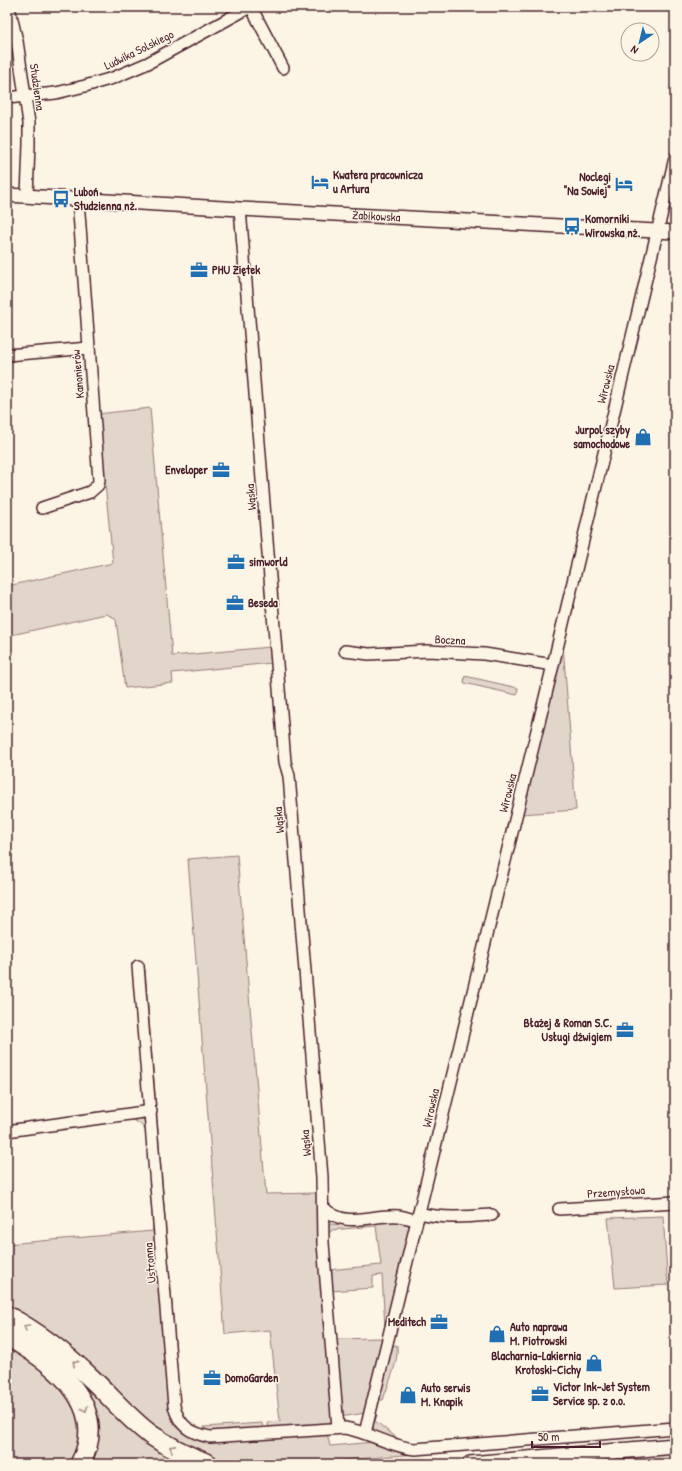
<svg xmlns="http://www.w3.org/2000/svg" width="682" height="1471" font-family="'Patrick Hand',sans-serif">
	<rect width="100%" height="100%" fill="#fcf5e5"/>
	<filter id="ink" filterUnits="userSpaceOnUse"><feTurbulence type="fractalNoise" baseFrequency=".025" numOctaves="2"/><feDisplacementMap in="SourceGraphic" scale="8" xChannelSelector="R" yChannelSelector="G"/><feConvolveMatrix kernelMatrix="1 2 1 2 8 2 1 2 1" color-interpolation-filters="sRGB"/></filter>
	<g filter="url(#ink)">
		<g fill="#e2d5ca" stroke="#967a7a">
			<polygon points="150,408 172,656 270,647 272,663 172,673 173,683 125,688 116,620 113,617 106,614 7,636 7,586 113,563 98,414"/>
			<polygon points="563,645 576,810 522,814"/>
			<polygon points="465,676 518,688 517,695 464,683"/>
			<polygon points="237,855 266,1194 317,1193 334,1419 330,1424 269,1430 268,1422 280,1421 270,1330 225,1334 188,859"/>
			<polygon points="145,970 181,1417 178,1411 143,980"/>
			<path d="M139,1117L146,1121L171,1405L184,1432L327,1433L330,1446L373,1442L417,1454L295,1464H244L214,1458L165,1434L7,1307V1244L153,1231L147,1135C144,1126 139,1122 130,1119L7,1137V1134Z"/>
			<polygon points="663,1216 668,1285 615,1288 608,1218"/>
			<polygon points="403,1221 408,1224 410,1228 385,1331 384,1331 385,1328 382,1275 373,1276 373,1288 330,1291 328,1270 381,1265 376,1226 332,1230 325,1238 327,1226 331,1224 344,1225"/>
			<polygon points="27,1332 197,1464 86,1464 95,1440"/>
			<polygon points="380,1338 383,1341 365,1413 340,1417 334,1339"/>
			<polygon points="7,1340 35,1357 83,1414 76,1464 7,1464"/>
			<path d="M397,1345C399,1362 388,1384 383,1400H378L392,1346Z"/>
			<polygon points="377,1415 375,1421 405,1444 379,1434 376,1432 372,1425 375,1416"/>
			<polygon points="262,1423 263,1430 220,1434 206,1431 204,1427"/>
			<polygon points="675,1451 675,1462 656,1464 526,1464"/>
		</g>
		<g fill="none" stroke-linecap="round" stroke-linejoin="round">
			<polyline stroke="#917474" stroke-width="2.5" points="78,1379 90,1398 95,1413"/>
			<g stroke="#4a1f2b" stroke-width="14">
				<g id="minor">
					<polyline points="9,7 17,41 29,123 29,145 27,196"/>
					<polyline points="251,7 283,68"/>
					<polyline points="7,98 56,93 85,86 113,78 148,63 250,7"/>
					<polyline points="240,209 285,762 289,776 322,1177 323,1243 338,1428"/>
					<polyline points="7,355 89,348"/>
					<polyline points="42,508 90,492 98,485 99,480 78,200"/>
					<polyline points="345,651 369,654 428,651 484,654 553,665"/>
					<path d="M138,966L174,1406C179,1426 190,1433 210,1437L345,1428C369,1432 391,1447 415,1449L675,1428"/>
					<polyline points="7,1131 151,1111"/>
					<path d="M323,1207C345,1230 371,1214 398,1216C404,1217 411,1219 417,1220"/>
					<polyline points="559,1209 675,1202"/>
					<path d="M419,1213C443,1219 467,1217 492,1215"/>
					<polyline points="365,1433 553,665 675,158"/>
				</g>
			</g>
			<g stroke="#4a1f2b" stroke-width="16">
				<g id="tertiary">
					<path id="s1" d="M7,195L240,209L675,232"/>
				</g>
			</g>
			<g stroke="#4a1f2b" stroke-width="18">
				<polyline id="secondary" points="470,1464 675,1446"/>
			</g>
			<g stroke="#4a1f2b" stroke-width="22">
				<g id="motorway">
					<path d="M7,1316C39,1333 67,1355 93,1380C112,1398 129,1419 151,1435C169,1447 187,1456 208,1464"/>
					<path d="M7,1336C52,1361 112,1405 80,1464"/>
				</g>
			</g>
			<use href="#minor" stroke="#fcf5e5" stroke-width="11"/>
			<use href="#tertiary" stroke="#fcf5e5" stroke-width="13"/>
			<use href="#secondary" stroke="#fcf5e5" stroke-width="15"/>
			<use href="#motorway" stroke="#fcf5e5" stroke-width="19"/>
		</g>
		<defs><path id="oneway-chevron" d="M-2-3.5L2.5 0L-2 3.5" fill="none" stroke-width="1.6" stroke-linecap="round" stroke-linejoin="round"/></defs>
		<g stroke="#a38a88">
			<use href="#oneway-chevron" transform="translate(26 1327) rotate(-149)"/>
			<use href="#oneway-chevron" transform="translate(75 1363) rotate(-139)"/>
			<use href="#oneway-chevron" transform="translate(85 1409) rotate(69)"/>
			<use href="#oneway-chevron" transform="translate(172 1448) rotate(-151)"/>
		</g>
	</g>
	<defs>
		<g id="hotel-bare" transform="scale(1.38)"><path d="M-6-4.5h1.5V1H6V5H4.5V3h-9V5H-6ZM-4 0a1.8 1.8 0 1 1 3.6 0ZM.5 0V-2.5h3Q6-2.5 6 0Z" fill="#1f6fb2" stroke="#fcf5e5" stroke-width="2.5" paint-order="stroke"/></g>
		<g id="bus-bare" transform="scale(1.38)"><path d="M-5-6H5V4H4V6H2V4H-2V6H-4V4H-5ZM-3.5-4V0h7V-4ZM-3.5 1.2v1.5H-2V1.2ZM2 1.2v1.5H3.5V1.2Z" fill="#1f6fb2" stroke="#fcf5e5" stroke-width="2.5" paint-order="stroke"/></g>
		<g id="office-bare" transform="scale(1.38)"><path d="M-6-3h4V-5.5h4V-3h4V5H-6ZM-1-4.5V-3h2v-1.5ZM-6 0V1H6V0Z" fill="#1f6fb2" stroke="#fcf5e5" stroke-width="2.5" paint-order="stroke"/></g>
		<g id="shop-bare" transform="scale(1.38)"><path d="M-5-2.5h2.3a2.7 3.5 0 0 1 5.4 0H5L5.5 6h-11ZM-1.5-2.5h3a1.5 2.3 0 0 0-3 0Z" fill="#1f6fb2" stroke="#fcf5e5" stroke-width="2.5" paint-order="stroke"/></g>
	</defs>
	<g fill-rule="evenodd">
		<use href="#hotel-bare" x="320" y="182"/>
		<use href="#hotel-bare" x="624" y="184"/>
		<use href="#bus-bare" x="61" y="199"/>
		<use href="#bus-bare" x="572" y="226"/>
		<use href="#office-bare" x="199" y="270"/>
		<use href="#shop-bare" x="643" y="437"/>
		<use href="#office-bare" x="221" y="470"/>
		<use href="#office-bare" x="236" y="562"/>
		<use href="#office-bare" x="235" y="603"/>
		<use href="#office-bare" x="625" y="1030"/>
		<use href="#office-bare" x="439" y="1322"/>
		<use href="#shop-bare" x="497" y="1334"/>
		<use href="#shop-bare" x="594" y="1363"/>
		<use href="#office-bare" x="212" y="1378"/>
		<use href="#office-bare" x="540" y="1394"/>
		<use href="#shop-bare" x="408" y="1395"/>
	</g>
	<g text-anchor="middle" stroke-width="3" stroke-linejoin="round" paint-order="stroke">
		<g font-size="12" fill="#4a1f2b" stroke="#fcf5e5">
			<text transform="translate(139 50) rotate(-26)" y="4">Ludwika Solskiego</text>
			<text transform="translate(37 87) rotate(82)" y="4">Studzienna</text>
			<text dy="4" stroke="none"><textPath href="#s1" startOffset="370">Żabikowska</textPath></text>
			<text transform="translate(78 374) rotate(-95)" y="4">Kanonierów</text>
			<text transform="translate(606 384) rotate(-76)" y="4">Wirowska</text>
			<text transform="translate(251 497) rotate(-95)" y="4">Wąska</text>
			<text transform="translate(450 640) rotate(3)" y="4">Boczna</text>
			<text transform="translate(508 793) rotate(-76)" y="4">Wirowska</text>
			<text transform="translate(279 820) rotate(-95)" y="4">Wąska</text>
			<text transform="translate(431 1108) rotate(-77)" y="4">Wirowska</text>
			<text transform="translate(306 1143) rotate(-95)" y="4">Wąska</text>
			<text transform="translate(616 1192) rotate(-4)" y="4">Przemysłowa</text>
			<text transform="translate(150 1263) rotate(-95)" y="4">Ustronna</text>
		</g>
		<g font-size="12" font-weight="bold" fill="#4a1f2b" stroke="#fcf5e5" text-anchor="start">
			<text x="333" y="179">Kwatera pracownicza<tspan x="333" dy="14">u Artura</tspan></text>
			<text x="611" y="181" text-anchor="end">Noclegi<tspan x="611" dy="14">"Na Sowiej"</tspan></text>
			<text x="74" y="196">Luboń<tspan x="74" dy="14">Studzienna nż.</tspan></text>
			<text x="585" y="223">Komorniki<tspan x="585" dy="14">Wirowska nż.</tspan></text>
			<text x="212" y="274">PHU Ziętek</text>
			<text x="630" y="434" text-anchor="end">Jurpol szyby<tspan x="630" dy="14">samochodowe</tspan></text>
			<text x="208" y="474" text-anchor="end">Enveloper</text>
			<text x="249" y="566">simworld</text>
			<text x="248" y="607">Beseda</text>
			<text x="612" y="1027" text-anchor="end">Błażej &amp; Roman S.C.<tspan x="612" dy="14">Usługi dźwigiem</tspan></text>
			<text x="426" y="1326" text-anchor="end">Meditech</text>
			<text x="510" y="1331">Auto naprawa<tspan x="510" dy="14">M. Piotrowski</tspan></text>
			<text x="581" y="1360" text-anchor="end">Blacharnia-Lakiernia<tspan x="581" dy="14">Krotoski-Cichy</tspan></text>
			<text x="225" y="1382">DomoGarden</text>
			<text x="553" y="1391">Victor Ink-Jet System<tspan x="553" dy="14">Service sp. z o.o.</tspan></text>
			<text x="421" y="1392">Auto serwis<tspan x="421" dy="14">M. Knapik</tspan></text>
		</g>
	</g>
	<rect width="682" height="1471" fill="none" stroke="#fcf5e5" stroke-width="24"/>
	<rect x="12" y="12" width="658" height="1447" fill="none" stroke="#4a1f2b" stroke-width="1.5" filter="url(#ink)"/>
	<g transform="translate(640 42) rotate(215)"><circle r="19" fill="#fcf5e5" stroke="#b59f9b"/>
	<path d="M0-3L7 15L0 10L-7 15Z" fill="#1f6fb2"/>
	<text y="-6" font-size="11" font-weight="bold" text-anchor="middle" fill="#4a1f2b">N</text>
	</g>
	<path d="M532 1441v6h68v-6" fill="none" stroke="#4a1f2b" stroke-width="2"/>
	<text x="538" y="1441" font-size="12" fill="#4a1f2b" stroke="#fcf5e5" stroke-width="3" paint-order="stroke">50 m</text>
</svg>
